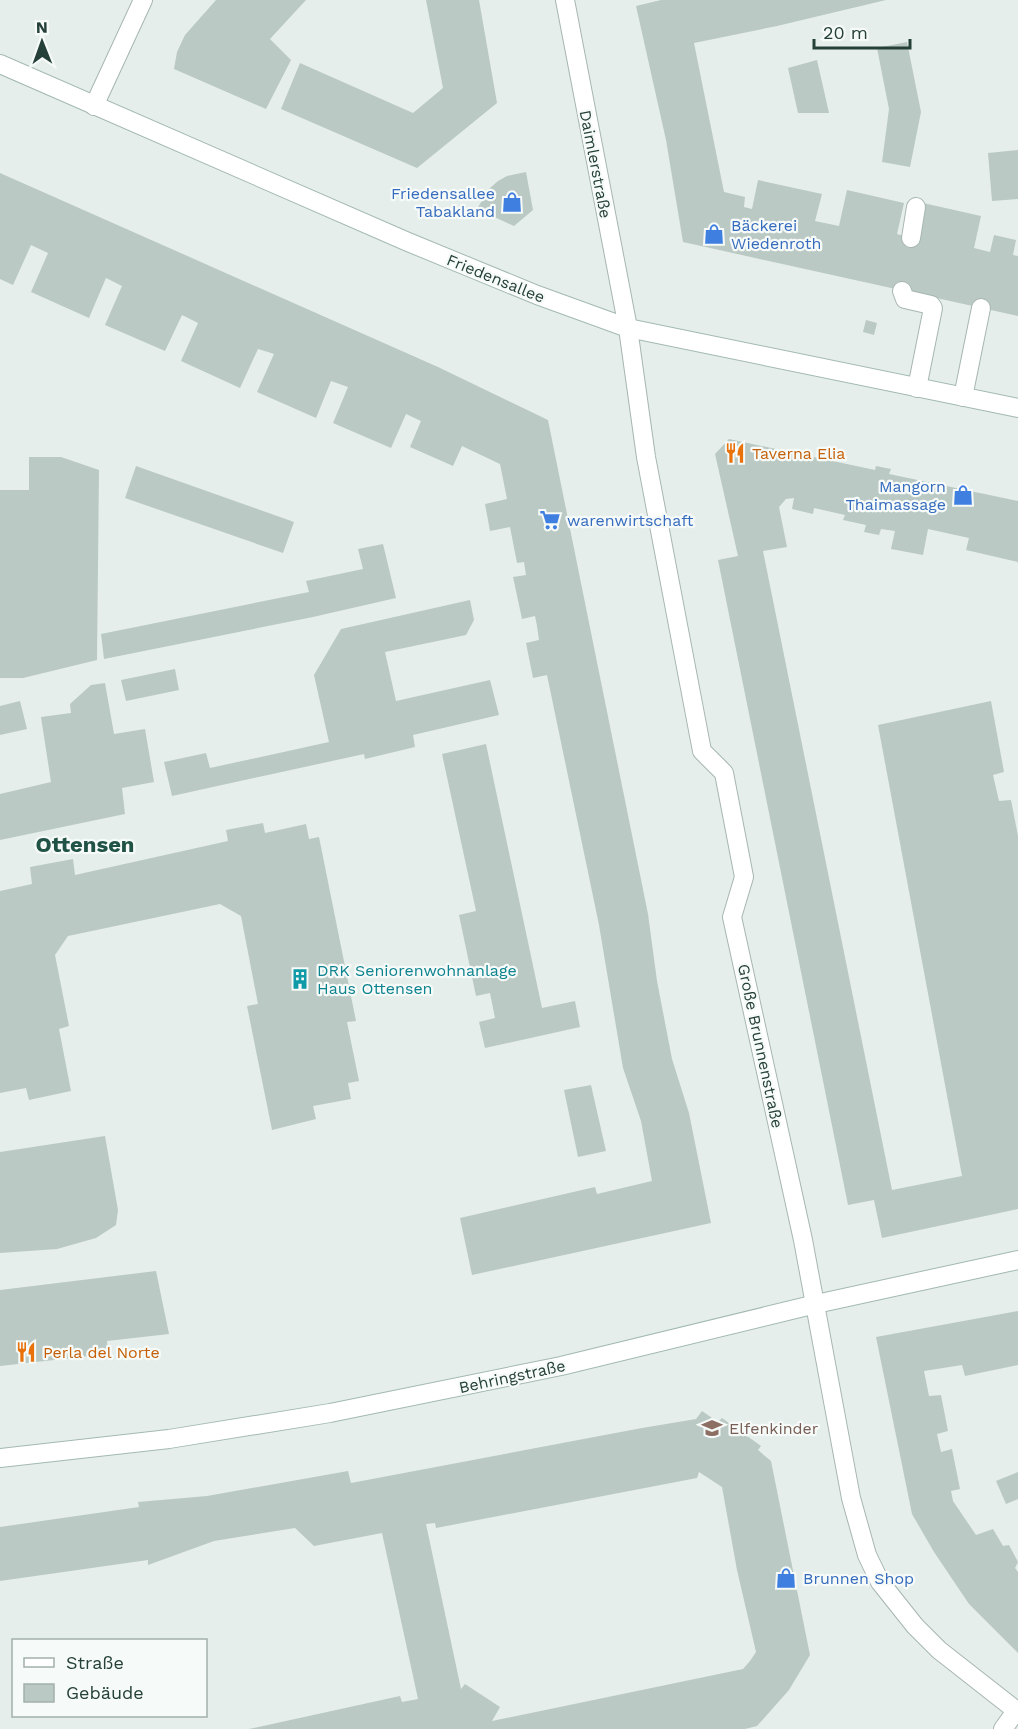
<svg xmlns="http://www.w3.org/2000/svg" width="1018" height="1729" font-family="'Work Sans',sans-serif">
	<rect width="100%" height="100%" fill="#e5eeea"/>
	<g fill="#bac9c3" fill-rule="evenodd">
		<polygon points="216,0 306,0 270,39 291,60 266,109 174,69 177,52 185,35"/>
		<polygon points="426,0 479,0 497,103 417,168 281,109 300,63 413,113 443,88"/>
		<polygon points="661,0 886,0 777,26 694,43 724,192 745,197 744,207 752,209 758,180 822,194 815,221 839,226 847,190 904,203 897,234 911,238 923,203 981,216 974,248 990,252 994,235 1016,240 1013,255 1018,256 1018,316 683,242 666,140 636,6"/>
		<polygon points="907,42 921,112 910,167 882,162 889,109 877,48"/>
		<polygon points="817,60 829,113 798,113 788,68"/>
		<polygon points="1018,150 1018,199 992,201 988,153"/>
		<polygon points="526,172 533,210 514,226 477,209 489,189 498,181 507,176"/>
		<polygon points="0,173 438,367 548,420 648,914 657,981 672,1059 689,1113 711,1223 472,1275 460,1218 595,1187 597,1194 652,1181 641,1121 623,1068 599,925 547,675 533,678 526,643 539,640 537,626 535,616 522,619 513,577 526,575 524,562 517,563 510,527 490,531 485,504 507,499 500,464 462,446 453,466 410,447 421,421 406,414 391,448 333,423 348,387 331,381 316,418 257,392 274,354 268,352 258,349 240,388 181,361 198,323 182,315 165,351 105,325 122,286 106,278 89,318 31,292 48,253 31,245 13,285 0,279"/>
		<polygon points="866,320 877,323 874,335 863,332"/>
		<polygon points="729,439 875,470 876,466 891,469 889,474 1018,501 1018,562 966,550 969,538 928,529 923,555 891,549 895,531 881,529 879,535 864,532 866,525 843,520 845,515 814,508 813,514 792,509 794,498 786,499 779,507 787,547 763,551 892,1190 962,1176 878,725 991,701 1004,772 993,775 999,801 1011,800 1018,836 1018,1209 882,1238 874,1200 848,1205 718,560 738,556 715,454"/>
		<polygon points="29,457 61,457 99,470 97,660 23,678 0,678 0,490 29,490"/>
		<polygon points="136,466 294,522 283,553 125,498"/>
		<polygon points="383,544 396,598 313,617 104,659 101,634 309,592 306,581 363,569 358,549"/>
		<polygon points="470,600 474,620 466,635 385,652 396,701 490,680 499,715 413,735 415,747 365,759 364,754 172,796 164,762 206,753 210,768 329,742 314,675 341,629"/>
		<polygon points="175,669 179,690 126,701 121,680"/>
		<polygon points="105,683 114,734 145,729 154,782 122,788 125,814 0,840 0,794 51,782 41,717 71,713 70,704 91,685"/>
		<polygon points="20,701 27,729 0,735 0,706"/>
		<polygon points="486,744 542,1008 575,1001 580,1027 485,1048 479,1022 495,1018 490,993 476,996 459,915 476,911 442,754"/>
		<polygon points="263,823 265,833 306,824 309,839 319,837 356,1021 347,1022 359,1081 348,1083 351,1099 313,1106 316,1119 272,1130 247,1006 258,1004 241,916 220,904 68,936 55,955 69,1026 59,1029 71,1091 29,1100 26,1088 0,1093 0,891 32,884 30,867 73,859 75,875 228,841 226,830"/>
		<polygon points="591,1085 606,1151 578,1157 564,1090"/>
		<polygon points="105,1136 118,1210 116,1225 96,1238 57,1249 0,1253 0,1152"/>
		<polygon points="156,1271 169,1334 107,1341 108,1354 0,1366 0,1290"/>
		<polygon points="1018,1311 1018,1365 965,1376 962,1365 924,1371 929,1396 941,1395 948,1431 937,1434 941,1452 952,1449 960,1489 951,1491 953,1501 976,1535 993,1529 1003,1546 1009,1545 1018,1562 1015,1568 1018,1572 1018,1653 969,1604 934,1552 912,1514 876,1337"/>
		<path d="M702,1411L718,1422L722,1418L761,1446L758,1450L771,1461L810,1655L789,1690L757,1726L745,1729H249L400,1696L402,1702L418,1699L382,1533L314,1546L295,1528L214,1541L148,1565V1560L0,1581V1527L139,1507L138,1502L207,1496L348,1471L351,1483L642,1428L696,1419ZM699,1472L722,1487L737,1570L756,1652L750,1661L743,1669L492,1721L500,1707L465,1684L461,1689L426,1524L435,1523L436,1528L697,1478Z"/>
		<polygon points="1018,1472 1018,1499 1006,1504 996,1481"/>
	</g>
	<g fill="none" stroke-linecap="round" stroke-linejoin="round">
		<g stroke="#a7b6b1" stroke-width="20">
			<g id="lane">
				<polyline points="94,106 143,0"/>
				<polyline points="911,238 916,207"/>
				<polyline points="902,291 905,299 931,305 933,308 917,388"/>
				<polyline points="963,397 981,308"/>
			</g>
		</g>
		<g stroke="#a7b6b1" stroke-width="20">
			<g id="street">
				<polyline points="565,0 628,328 646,457 702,751 724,773 744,877 732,917 803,1240 851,1498 867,1555 880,1582 915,1626 939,1650 1018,1712"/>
				<polyline points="1003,1729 1016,1711"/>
			</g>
		</g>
		<g stroke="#a3b9b1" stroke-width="20">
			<g id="secondary">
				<polyline points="0,64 408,242 537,295 628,328 1018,408"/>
				<polyline points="0,1458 169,1439 330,1413 561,1366 816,1304 1018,1260"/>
			</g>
		</g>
		<use href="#lane" stroke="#fff" stroke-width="18"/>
		<use href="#street" stroke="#fff" stroke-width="18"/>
		<use href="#secondary" stroke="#fff" stroke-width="18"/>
	</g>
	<defs>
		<g id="shop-bare" transform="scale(1.62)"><path d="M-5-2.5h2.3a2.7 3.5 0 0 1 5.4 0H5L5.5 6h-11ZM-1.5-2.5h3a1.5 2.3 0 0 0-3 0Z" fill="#3f7fe0" stroke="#f6faf8" stroke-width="2.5" paint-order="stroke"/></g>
		<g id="restaurant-bare" transform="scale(1.62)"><path d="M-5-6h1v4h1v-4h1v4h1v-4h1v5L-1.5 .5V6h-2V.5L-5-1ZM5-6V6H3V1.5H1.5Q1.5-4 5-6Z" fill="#e8710a" stroke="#f6faf8" stroke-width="2.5" paint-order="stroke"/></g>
		<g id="supermarket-bare" transform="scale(1.62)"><path d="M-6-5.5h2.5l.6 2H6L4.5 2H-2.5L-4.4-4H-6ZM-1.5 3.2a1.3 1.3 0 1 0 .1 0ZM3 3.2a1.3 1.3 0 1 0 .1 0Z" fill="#3f7fe0" stroke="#f6faf8" stroke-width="2.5" paint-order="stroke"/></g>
		<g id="building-bare" transform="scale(1.62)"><path d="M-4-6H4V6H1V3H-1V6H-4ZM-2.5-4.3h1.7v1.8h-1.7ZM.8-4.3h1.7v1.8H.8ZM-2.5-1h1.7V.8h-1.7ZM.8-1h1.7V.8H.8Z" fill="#0f9aa8" stroke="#f6faf8" stroke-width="2.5" paint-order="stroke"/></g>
		<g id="school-bare" transform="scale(1.62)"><path d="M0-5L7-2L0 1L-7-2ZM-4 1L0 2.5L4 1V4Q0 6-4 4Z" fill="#8d6e63" stroke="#f6faf8" stroke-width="2.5" paint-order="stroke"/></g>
	</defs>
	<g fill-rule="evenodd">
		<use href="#shop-bare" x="512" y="202"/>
		<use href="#shop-bare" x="714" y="234"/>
		<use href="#restaurant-bare" x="735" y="453"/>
		<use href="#shop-bare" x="963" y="495"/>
		<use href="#supermarket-bare" x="550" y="520"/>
		<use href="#building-bare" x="300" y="979"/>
		<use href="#restaurant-bare" x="26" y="1352"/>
		<use href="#school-bare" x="712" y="1428"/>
		<use href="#shop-bare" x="786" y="1578"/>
	</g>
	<g text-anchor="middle" stroke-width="4.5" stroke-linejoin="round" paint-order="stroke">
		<g font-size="16" fill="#244038" stroke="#f6faf8">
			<text transform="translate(596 164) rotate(79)" y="6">Daimlerstraße</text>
			<text transform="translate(496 278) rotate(22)" y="6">Friedensallee</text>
			<text transform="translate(761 1046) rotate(78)" y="6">Große Brunnenstraße</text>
			<text transform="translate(512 1376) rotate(-12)" y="6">Behringstraße</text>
		</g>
		<g font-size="16" fill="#366cbe" stroke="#f6faf8" text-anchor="start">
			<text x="495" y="199" text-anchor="end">Friedensallee<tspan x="495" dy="18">Tabakland</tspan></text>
			<text x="731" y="231">Bäckerei<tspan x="731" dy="18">Wiedenroth</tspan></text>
			<text x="946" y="492" text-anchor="end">Mangorn<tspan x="946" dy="18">Thaimassage</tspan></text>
			<text x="567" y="526">warenwirtschaft</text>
			<text x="803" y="1584">Brunnen Shop</text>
		</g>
		<g font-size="16" fill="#c56008" stroke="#f6faf8" text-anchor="start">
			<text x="752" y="459">Taverna Elia</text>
			<text x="43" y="1358">Perla del Norte</text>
		</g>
		<g font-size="16" fill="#0d838f" stroke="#f6faf8" text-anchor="start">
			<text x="317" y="976">DRK Seniorenwohnanlage<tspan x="317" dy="18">Haus Ottensen</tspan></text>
		</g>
		<g font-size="16" fill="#785e54" stroke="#f6faf8" text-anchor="start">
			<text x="729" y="1434">Elfenkinder</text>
		</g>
		<g font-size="22" font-weight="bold" fill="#205245" stroke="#f6faf8">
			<text x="85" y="852">Ottensen</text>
		</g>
	</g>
	<rect x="12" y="1639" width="195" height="78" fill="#f6faf8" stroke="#a2b0ab" stroke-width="1.5"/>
	<rect x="24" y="1658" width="30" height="9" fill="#ffffff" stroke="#a2b0ab" stroke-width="1.5"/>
	<text x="66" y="1669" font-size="18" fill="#244038">Straße</text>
	<rect x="24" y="1684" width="30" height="18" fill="#bac9c3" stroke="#a2b0ab" stroke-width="1.5"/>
	<text x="66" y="1699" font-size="18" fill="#244038">Gebäude</text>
	<g transform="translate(42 42) rotate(359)" stroke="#f6faf8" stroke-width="4.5" paint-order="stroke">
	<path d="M0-4.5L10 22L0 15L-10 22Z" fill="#244038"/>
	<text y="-9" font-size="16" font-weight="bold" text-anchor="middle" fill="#244038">N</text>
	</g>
	<path d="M814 39v9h96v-9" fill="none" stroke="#244038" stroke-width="3"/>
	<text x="823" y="39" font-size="18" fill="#244038" stroke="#f6faf8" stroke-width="4.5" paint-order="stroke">20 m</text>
</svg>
